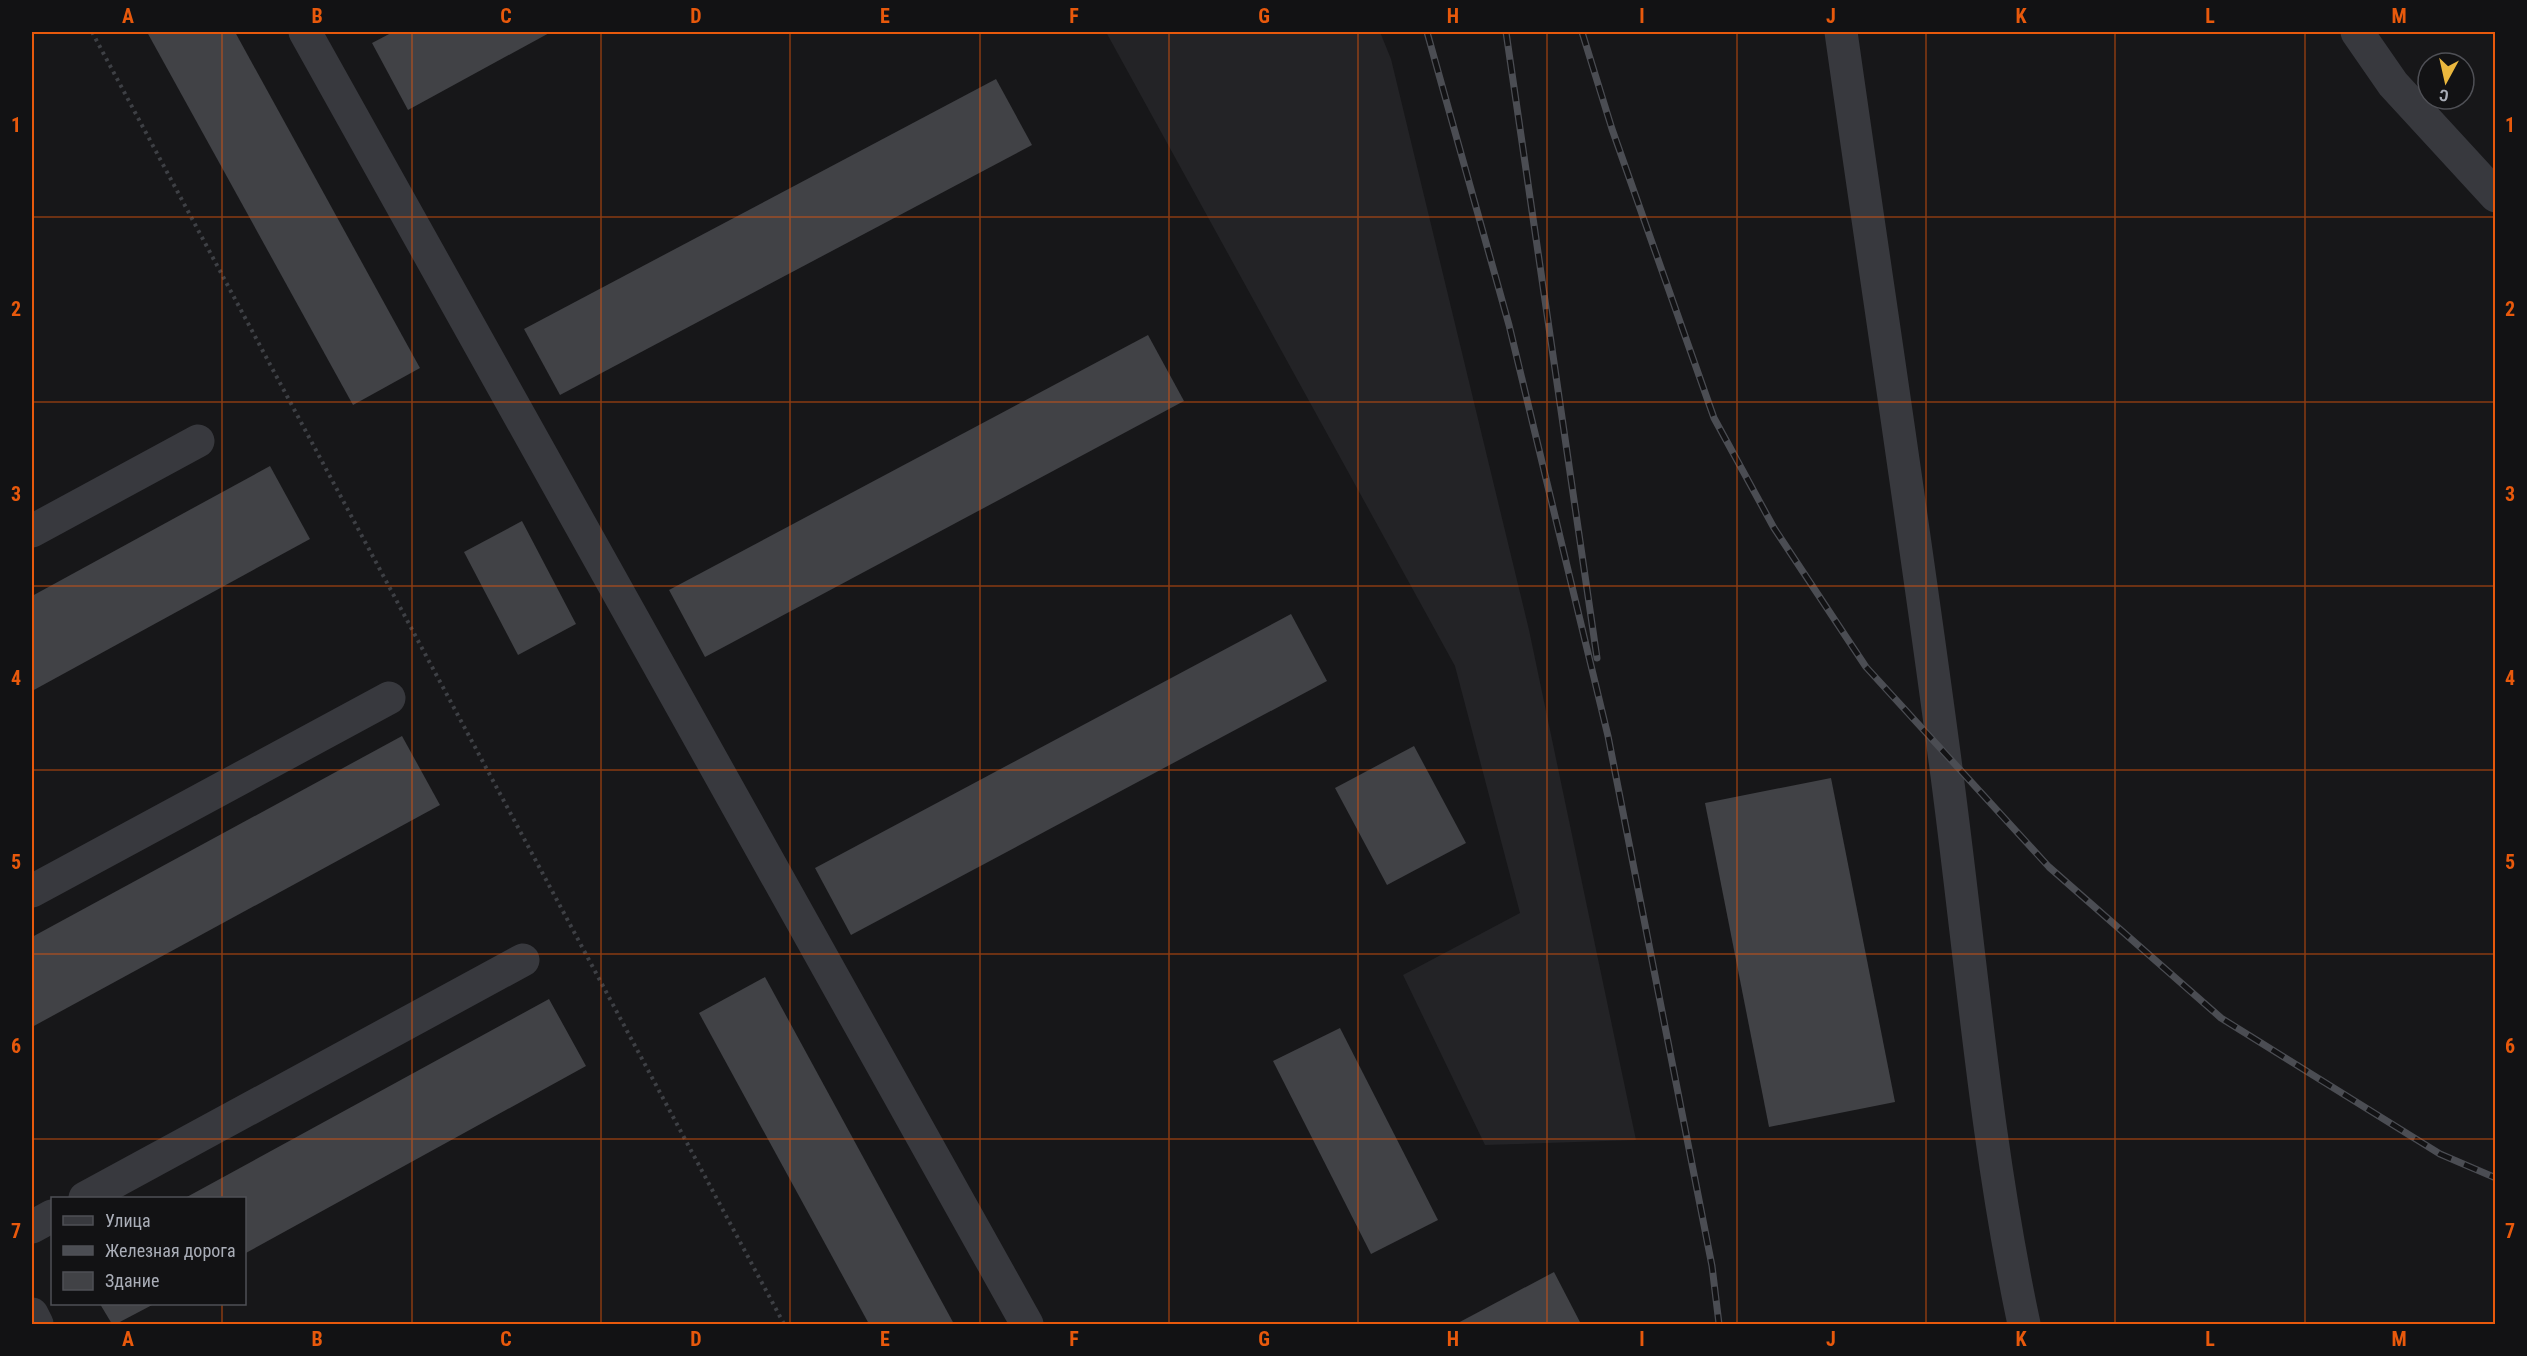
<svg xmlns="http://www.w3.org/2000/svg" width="2527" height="1356" font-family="'Roboto Condensed',sans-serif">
	<rect width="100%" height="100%" fill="#171719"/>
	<polygon fill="#232326" points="1106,32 1380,32 1391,59 1529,630 1636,1140 1485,1145 1403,975 1520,913 1455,666"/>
	<g fill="#414246">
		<polygon points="147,32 235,32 420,368 353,405"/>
		<polygon points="393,32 551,32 408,110 372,43"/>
		<polygon points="996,79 1032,145 560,395 524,329"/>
		<polygon points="1148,335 1184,401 705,657 669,590"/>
		<polygon points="270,466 310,539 32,691 32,596"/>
		<polygon points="522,521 576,624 518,655 464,552"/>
		<polygon points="1291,614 1327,681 851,935 815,868"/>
		<polygon points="402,736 440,805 32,1027 32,937"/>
		<polygon points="1414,746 1466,843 1387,885 1335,788"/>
		<polygon points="1831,778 1895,1102 1769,1127 1705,803"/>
		<polygon points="765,977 954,1324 869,1324 699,1013"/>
		<polygon points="549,999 586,1066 244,1254 244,1198 185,1198"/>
		<polygon points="1340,1028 1438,1220 1371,1254 1273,1061"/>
		<polygon points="1554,1272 1581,1324 1456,1324"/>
		<polygon points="100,1304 154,1304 116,1324 112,1324"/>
	</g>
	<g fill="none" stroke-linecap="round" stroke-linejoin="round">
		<polyline stroke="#3e4045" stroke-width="4" stroke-dasharray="3 4.5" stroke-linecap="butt" points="92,32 784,1324"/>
		<g stroke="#38393e" stroke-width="33">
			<polyline points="305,32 1027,1324"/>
			<path d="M1841,32C1875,272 1912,512 1944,753C1970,943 1984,1136 2024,1324"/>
			<polyline points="2357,32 2393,84 2496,196"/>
			<polyline points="32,531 198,441"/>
			<polyline points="32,891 389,698"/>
			<polyline points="85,1198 523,960"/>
			<polyline points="32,1227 52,1216"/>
			<polyline points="32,1314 37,1324"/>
		</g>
		<g stroke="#4b4d53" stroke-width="7">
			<g id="rail">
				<polyline points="1427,32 1509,325 1608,736 1712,1266 1719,1324"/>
				<polyline points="1506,32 1597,658"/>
				<polyline points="1582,32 1612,129 1714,418 1774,528 1866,667 2049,867 2221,1018 2440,1154 2496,1178"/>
			</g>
		</g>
		<use href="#rail" stroke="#121214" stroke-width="4.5" stroke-dasharray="14" stroke-linecap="butt"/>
	</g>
	<path fill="none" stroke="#e8590c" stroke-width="1.5" stroke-opacity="0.55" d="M222,32V1198M412,32V1324M601,32V1324M790,32V1324M980,32V1324M1169,32V1324M1358,32V1324M1547,32V1324M1737,32V1324M1926,32V1324M2115,32V1324M2305,32V1324M32,217H2496M32,402H2496M32,586H2496M32,770H2496M32,954H2496M32,1139H2496M222,1304V1324"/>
	<rect width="2527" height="1356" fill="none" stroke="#121214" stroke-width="66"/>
	<rect x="51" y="1197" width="195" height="108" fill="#121214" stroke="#4f5056" stroke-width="1.5"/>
	<rect x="63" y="1216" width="30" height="9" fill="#38393e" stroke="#4f5056" stroke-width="1.5"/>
	<text x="105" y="1227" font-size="18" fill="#aaaeb8">Улица</text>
	<rect x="63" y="1246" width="30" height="9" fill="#4b4d53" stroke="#4f5056" stroke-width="1.5"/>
	<text x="105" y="1257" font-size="18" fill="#aaaeb8">Железная дорога</text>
	<rect x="63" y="1272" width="30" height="18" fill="#414246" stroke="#4f5056" stroke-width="1.5"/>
	<text x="105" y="1287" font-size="18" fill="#aaaeb8">Здание</text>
	<g transform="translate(2446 81) rotate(188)"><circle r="28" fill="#121214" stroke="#4f5056" stroke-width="1.5"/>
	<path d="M0-4.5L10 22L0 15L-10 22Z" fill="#eab73e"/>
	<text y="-9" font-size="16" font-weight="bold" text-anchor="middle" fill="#aaaeb8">С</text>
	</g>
	<rect x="33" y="33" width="2461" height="1290" fill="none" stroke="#e8590c" stroke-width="2"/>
	<g font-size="20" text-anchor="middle" font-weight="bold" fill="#e8590c">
		<text x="128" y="23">A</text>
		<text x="317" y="23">B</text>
		<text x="506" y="23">C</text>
		<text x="696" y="23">D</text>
		<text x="885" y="23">E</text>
		<text x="1074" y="23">F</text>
		<text x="1264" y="23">G</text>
		<text x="1453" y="23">H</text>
		<text x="1642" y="23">I</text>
		<text x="1831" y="23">J</text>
		<text x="2021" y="23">K</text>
		<text x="2210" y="23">L</text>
		<text x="2399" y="23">M</text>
		<text x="16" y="132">1</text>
		<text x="2510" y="132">1</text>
		<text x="16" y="316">2</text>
		<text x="2510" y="316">2</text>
		<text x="16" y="501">3</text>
		<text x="2510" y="501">3</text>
		<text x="16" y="685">4</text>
		<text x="2510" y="685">4</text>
		<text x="16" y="869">5</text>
		<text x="2510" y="869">5</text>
		<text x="16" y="1053">6</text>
		<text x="2510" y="1053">6</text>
		<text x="16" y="1238">7</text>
		<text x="2510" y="1238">7</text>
		<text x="128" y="1346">A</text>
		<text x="317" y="1346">B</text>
		<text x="506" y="1346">C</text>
		<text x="696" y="1346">D</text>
		<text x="885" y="1346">E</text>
		<text x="1074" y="1346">F</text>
		<text x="1264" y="1346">G</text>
		<text x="1453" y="1346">H</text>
		<text x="1642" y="1346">I</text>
		<text x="1831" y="1346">J</text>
		<text x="2021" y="1346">K</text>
		<text x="2210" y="1346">L</text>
		<text x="2399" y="1346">M</text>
	</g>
</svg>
